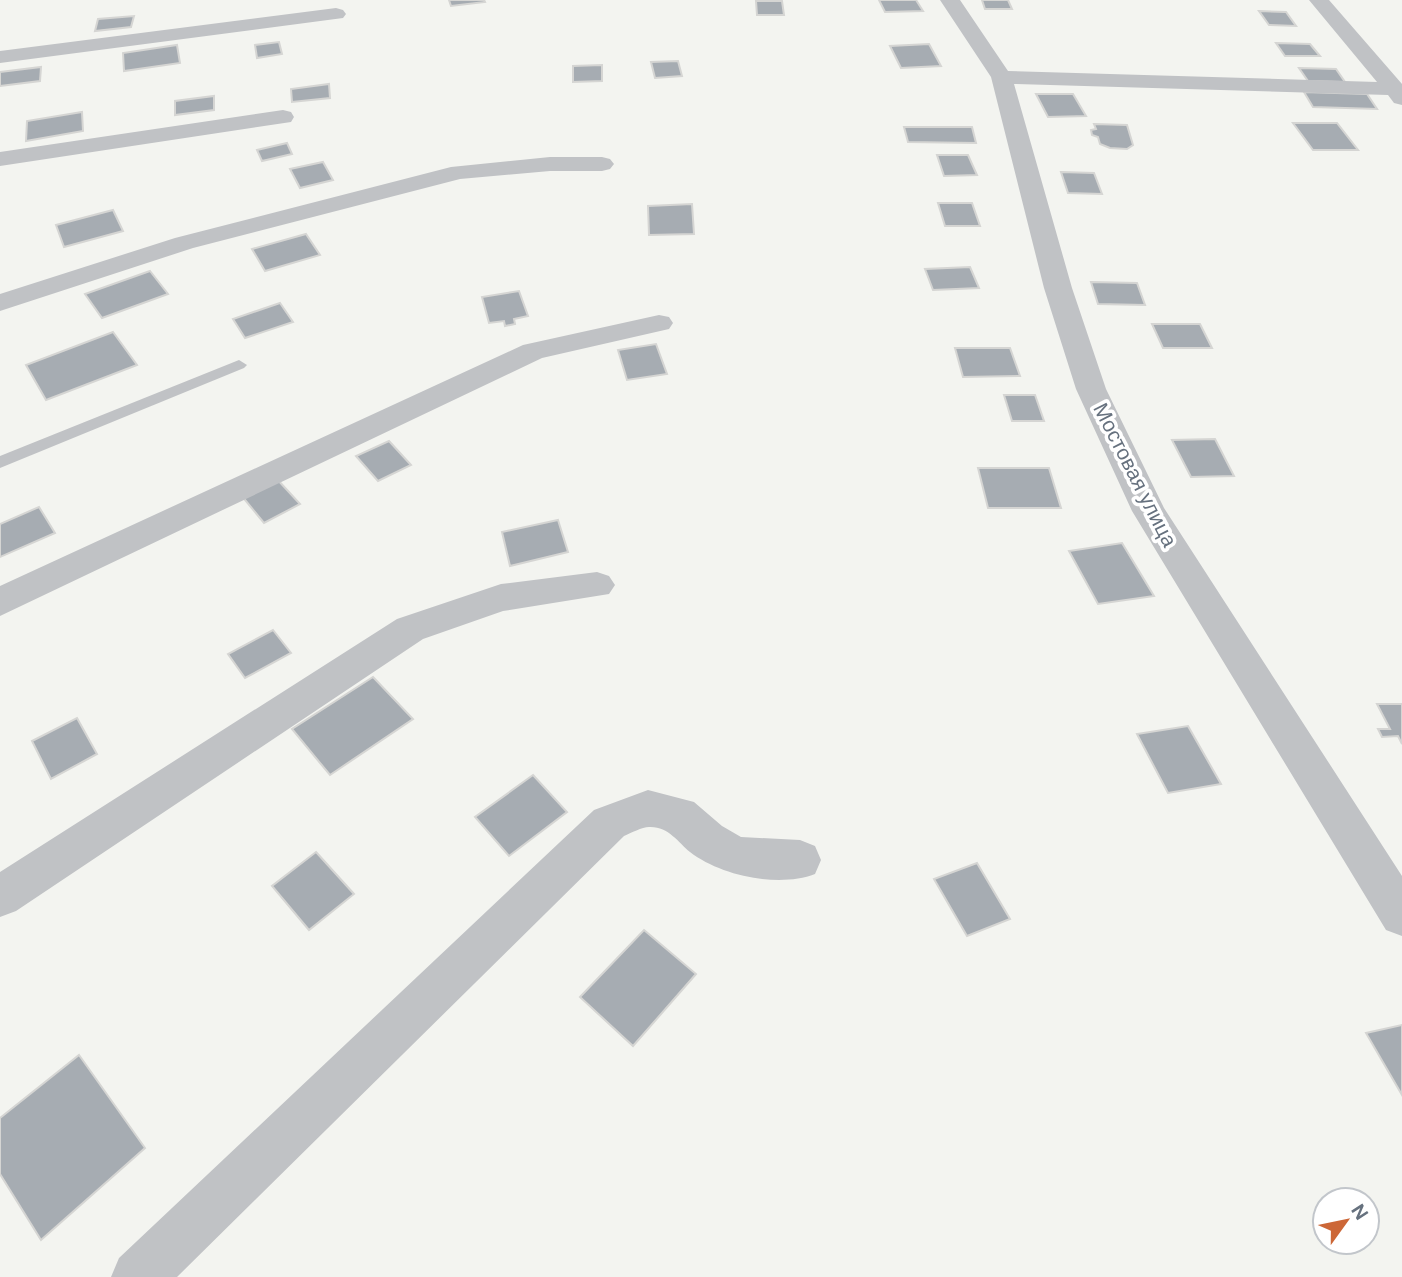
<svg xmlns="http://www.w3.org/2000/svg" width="1402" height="1277" font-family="'DM Sans',sans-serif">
	<rect width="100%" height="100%" fill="#f3f4f0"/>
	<g fill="#a6acb2" stroke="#d5d5d3" stroke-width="2">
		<polygon points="449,0 484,0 485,2 451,6"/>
		<polygon points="879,0 916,0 923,11 885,12"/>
		<polygon points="982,0 1008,0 1012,9 985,9"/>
		<polygon points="756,1 782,1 784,15 757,15"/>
		<polygon points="1259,11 1286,12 1296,26 1269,25"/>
		<polygon points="134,16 131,27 95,31 98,19"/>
		<polygon points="279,42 282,54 257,58 255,45"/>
		<polygon points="1276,43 1310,44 1320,56 1285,56"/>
		<polygon points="929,44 941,66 901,68 890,46"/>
		<polygon points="177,45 180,63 124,71 123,53"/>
		<polygon points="678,61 682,76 655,78 651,62"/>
		<polygon points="602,65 602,81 573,82 573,66"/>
		<polygon points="41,67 40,81 0,86 0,72"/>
		<polygon points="1299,68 1336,69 1345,82 1308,81"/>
		<polygon points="329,84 330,98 292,102 291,89"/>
		<polygon points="1304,92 1367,94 1377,109 1313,107"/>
		<polygon points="1036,94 1073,94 1086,116 1048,117"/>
		<polygon points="214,96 214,110 175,115 175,101"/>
		<polygon points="82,112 83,131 26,141 27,121"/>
		<polygon points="1293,123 1337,123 1358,150 1313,150"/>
		<polygon points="1094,124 1127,125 1133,145 1127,149 1110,148 1100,144 1098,137 1092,135 1091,130 1096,129"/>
		<polygon points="904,127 972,127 976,143 908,142"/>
		<polygon points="287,143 292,154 262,161 257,150"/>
		<polygon points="937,155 968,155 977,175 944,176"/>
		<polygon points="323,162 333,180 300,188 290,169"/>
		<polygon points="1061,172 1094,173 1102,194 1068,193"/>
		<polygon points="938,203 972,203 980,226 945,226"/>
		<polygon points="692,204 694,234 649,235 648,206"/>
		<polygon points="113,210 123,231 64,247 56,225"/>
		<polygon points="306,234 320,255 265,271 252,249"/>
		<polygon points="970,267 979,288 933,290 925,269"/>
		<polygon points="150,271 168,294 102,318 85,294"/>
		<polygon points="1091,282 1137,283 1145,305 1098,304"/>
		<polygon points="519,291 528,316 514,319 515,324 505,326 504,321 489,323 482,297"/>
		<polygon points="280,303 293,322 245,338 233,319"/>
		<polygon points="1152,324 1200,324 1212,348 1163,348"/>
		<polygon points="113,332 137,365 46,400 26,365"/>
		<polygon points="656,344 667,374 627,380 618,350"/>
		<polygon points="955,348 1010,348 1020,376 963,377"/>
		<polygon points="1004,395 1035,395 1044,421 1012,421"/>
		<polygon points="1215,439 1234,476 1191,477 1172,440"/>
		<polygon points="389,441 411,465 378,481 356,456"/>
		<polygon points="978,468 1049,468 1061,508 988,508"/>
		<polygon points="276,478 300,504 264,523 241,495"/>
		<polygon points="39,507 55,533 0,557 0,524"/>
		<polygon points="558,520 568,552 510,566 502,532"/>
		<polygon points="1122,543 1154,596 1098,604 1069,551"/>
		<polygon points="273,630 291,653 245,678 228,654"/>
		<polygon points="373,677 413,719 330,775 292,729"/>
		<polygon points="1377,704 1402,704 1402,744 1398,736 1382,737 1378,729 1390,729"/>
		<polygon points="77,718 97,754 51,779 32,741"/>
		<polygon points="1188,726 1221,784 1168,793 1137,734"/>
		<polygon points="533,775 567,812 509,856 475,817"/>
		<polygon points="316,852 354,894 309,930 272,886"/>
		<polygon points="977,863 1010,919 967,936 934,879"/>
		<polygon points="644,930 696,974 633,1046 580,997"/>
		<polygon points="1402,1025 1402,1095 1366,1033"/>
		<polygon points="79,1055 145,1148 41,1240 0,1174 0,1118"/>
	</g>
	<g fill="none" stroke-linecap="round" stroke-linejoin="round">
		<polygon fill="#c0c2c5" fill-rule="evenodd" points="239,360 247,365 244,368 0,468 0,456"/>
		<g fill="#c0c2c5" fill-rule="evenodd">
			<polygon points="940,0 960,0 1008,71 1377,82 1309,0 1329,0 1402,84 1402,105 1394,103 1388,95 1014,84 1072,288 1106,389 1164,508 1402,876 1402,936 1386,930 1132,511 1076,389 1044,288 991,77"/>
			<polygon points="336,8 343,10 346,14 343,18 0,63 0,51"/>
			<polygon points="283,110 291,112 294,117 291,122 0,166 0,152"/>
			<polygon points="550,157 602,157 610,159 614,164 610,169 602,171 550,171 460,179 193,248 0,311 0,294 175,238 451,167"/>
			<polygon points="659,315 669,317 673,323 669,329 542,358 0,616 0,586 523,345"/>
			<polygon points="597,572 609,576 615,585 609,594 503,611 423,639 16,911 0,917 0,872 397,619 501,584"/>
			<path d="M648,790L694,802L722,826L741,837L800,840L815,846L821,860L815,874C779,888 721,876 690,852C678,842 668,826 649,827C642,827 631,833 624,836L177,1277H111L119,1258L594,810Z"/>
		</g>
	</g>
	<g text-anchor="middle" stroke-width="7" stroke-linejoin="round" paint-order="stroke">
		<g font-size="21" fill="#66717e" stroke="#fff">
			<text transform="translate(1135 475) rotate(63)" y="7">Мостовая улица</text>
		</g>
	</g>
	<g transform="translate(1346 1221) rotate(57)"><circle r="33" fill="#ffffff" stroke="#c2c6cb" stroke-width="2"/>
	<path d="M0-5L12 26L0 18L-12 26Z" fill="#cc6737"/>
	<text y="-10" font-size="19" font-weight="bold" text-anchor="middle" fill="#66717e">N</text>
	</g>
</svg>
